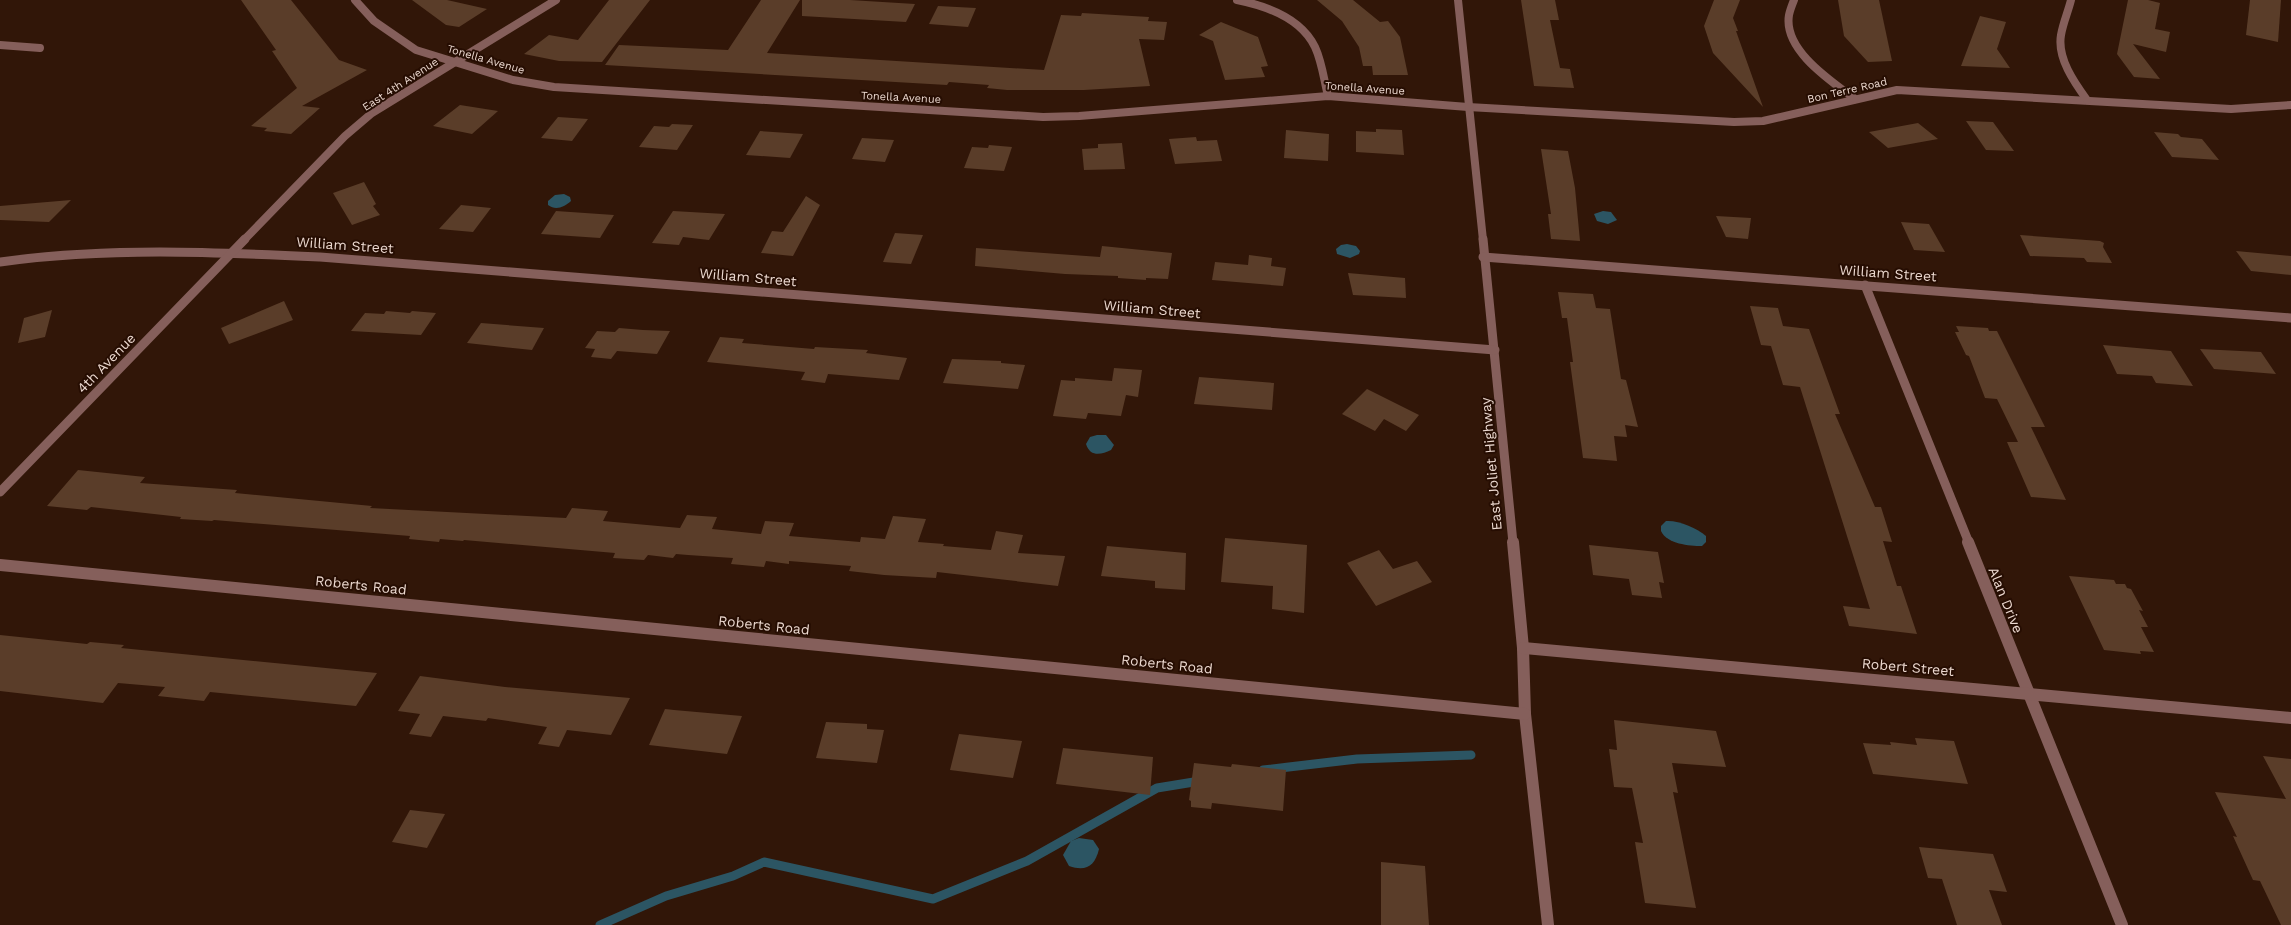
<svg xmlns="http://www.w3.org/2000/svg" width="2291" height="925" font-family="'Work Sans',sans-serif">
	<rect width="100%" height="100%" fill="#311608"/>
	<g fill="#2c5563">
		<path d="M564,194L570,197L571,201C564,207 556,211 548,205V201L555,195Z"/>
		<polygon points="1603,211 1611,212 1617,220 1608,224 1597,221 1594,214"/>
		<polygon points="1347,244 1356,246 1360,251 1359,254 1350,258 1337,254 1336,249 1341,245"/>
		<path d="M1097,435H1106L1114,445L1111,450C1101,455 1090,457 1086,444L1090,437Z"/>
		<path d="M1666,521C1678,520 1697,528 1706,536V542L1702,546C1689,546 1667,544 1661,531V526Z"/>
		<path d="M1079,838L1093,840L1099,849C1095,866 1086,872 1069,866L1063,855L1071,841Z"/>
	</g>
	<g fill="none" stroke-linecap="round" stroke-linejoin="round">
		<g stroke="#2c5563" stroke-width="9">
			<polyline points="1263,770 1357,759 1471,755"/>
			<polyline points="600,925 666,896 733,876 764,862 933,899 1027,861 1157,788 1200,781"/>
		</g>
	</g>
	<g fill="#5a3d29">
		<polygon points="241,0 291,0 339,60 367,70 302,106 320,108 291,134 264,131 267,128 251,126 297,88 272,51 276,50"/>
		<polygon points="412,0 447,0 487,9 459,27 446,25"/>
		<polygon points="609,0 650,0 602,62 559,61 524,54 549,35 578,40"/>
		<polygon points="761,0 800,0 767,53 1044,70 1061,15 1081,16 1082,13 1149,17 1148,21 1167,22 1164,40 1139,39 1150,86 1084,90 1007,90 987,88 989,85 949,82 947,85 605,65 619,45 728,50"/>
		<polygon points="802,0 850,0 915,4 906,22 802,16"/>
		<polygon points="1317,0 1353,0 1380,22 1388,21 1400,37 1408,75 1373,75 1372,66 1363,66 1359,47 1342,21"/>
		<polygon points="1521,0 1555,0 1559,20 1550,20 1560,68 1570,69 1574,88 1534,86"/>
		<polygon points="1714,0 1740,0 1733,18 1738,31 1736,31 1763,107 1713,53 1704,26"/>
		<polygon points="1838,0 1879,0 1892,61 1868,62 1844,36"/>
		<polygon points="2128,0 2148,0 2160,3 2155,29 2170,32 2166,52 2133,44 2160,79 2134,77 2117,54"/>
		<polygon points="2250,0 2281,0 2278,42 2246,35"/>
		<polygon points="938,6 976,8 968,27 929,24"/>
		<polygon points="1980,16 2006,22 1997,49 2010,68 1961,66"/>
		<polygon points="1221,22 1258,37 1268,66 1261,67 1265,77 1225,80 1213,41 1199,35"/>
		<polygon points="460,105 498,111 472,134 433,126"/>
		<polygon points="558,117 588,119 572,141 541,138"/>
		<polygon points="1966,121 1993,122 2014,151 1986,150"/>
		<polygon points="1918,123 1938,139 1888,148 1869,132"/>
		<polygon points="672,124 693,125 677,150 639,147 654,126 669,127"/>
		<polygon points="1376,129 1402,130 1404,155 1356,152 1356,131 1376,132"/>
		<polygon points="1286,130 1329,134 1328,161 1284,158"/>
		<polygon points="760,131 803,134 790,158 746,155"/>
		<polygon points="2154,132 2178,134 2181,137 2202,139 2219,160 2172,157"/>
		<polygon points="1196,137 1197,141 1217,140 1222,161 1175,164 1169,139"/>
		<polygon points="862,138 894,140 885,162 852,159"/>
		<polygon points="1122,143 1125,169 1084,170 1082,149 1098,148 1098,144"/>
		<polygon points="989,145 1012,147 1004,171 964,168 972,147 988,148"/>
		<polygon points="1541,149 1568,151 1575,188 1580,241 1551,239 1548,214 1551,214"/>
		<polygon points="364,182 376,204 373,206 380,215 352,225 333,193"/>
		<polygon points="806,196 820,205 793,256 761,253 772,231 783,232"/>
		<polygon points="71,200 49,222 0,220 0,206"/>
		<polygon points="461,205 491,208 473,232 439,229"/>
		<polygon points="556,211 614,215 600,238 541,234"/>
		<polygon points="673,211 725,214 709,240 683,237 679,245 652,243"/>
		<polygon points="1716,216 1751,218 1748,239 1726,237"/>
		<polygon points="1901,222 1929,224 1945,252 1914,250"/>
		<polygon points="895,233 923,235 911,264 883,262"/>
		<polygon points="2020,235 2100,241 2104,243 2103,247 2112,263 2087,262 2084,258 2030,256"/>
		<polygon points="1102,246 1172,253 1168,279 1146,278 1146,280 1118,278 1118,276 1065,274 975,266 976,248 1100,257"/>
		<polygon points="2236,251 2291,256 2291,275 2251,271"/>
		<polygon points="1249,255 1272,258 1271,266 1286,268 1283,286 1212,280 1215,262 1248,265"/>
		<polygon points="1348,273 1405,278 1406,298 1353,295"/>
		<polygon points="1558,292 1593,294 1596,308 1610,309 1621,379 1626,380 1638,427 1625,425 1627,437 1614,436 1617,461 1583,458 1570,362 1573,362 1567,318 1562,318"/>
		<polygon points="284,301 293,320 229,344 221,328"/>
		<polygon points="1750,306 1778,308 1783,326 1809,329 1840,414 1835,414 1875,507 1881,507 1892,542 1883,541 1897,586 1901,586 1917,634 1849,626 1843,606 1870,609 1800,387 1783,385 1771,346 1761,345"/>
		<polygon points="52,310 45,337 18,343 24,318"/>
		<polygon points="386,311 410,313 412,311 436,313 421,335 351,331 365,313 384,314"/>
		<polygon points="481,323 544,328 532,350 467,343"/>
		<polygon points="1956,326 1988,328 1989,331 1997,331 2045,427 2031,427 2066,500 2031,497 2007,442 2018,442 1997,399 1985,398 1969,356 1966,355 1955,332 1959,332"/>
		<polygon points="619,328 643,330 670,331 657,354 617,351 611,359 591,357 595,349 585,348 597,331 615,332"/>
		<polygon points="720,337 744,339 742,343 814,349 815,347 868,350 866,353 907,358 899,380 828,374 825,383 801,380 805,372 707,362"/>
		<polygon points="2103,345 2171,351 2193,386 2156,383 2152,376 2117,374"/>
		<polygon points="2200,349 2261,352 2276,374 2214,369"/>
		<polygon points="952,359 1001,361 1001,363 1025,365 1018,389 943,383"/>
		<polygon points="1114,368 1142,370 1138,397 1126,395 1121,416 1088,413 1086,419 1053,416 1061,380 1075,381 1075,378 1112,381"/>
		<polygon points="1199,377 1274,383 1272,410 1194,404"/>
		<polygon points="1367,389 1419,415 1406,431 1384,419 1375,431 1342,414"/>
		<polygon points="78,470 145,477 140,483 237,490 235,493 372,506 370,508 566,518 572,508 608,511 603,521 680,528 687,515 717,517 712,529 761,534 765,521 794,523 789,536 860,542 861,537 885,539 893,516 926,519 918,542 944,544 943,546 991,550 996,531 1023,535 1018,553 1065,556 1058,586 937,572 936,578 884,575 849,571 851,566 789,561 789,564 766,561 764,567 731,564 733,558 688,555 676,554 673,558 648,555 644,560 613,558 615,553 464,540 463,541 440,539 439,542 409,539 410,536 214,520 212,521 180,519 181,517 91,507 87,510 47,506"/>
		<polygon points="1225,538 1307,545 1304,613 1272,609 1273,586 1221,582"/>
		<polygon points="1589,545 1658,552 1664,583 1659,582 1662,598 1632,595 1629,579 1593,575"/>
		<polygon points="1107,546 1186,553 1185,590 1155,588 1155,581 1101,576"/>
		<polygon points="1379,550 1393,569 1417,561 1432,582 1376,606 1347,563"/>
		<polygon points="2069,576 2114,580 2116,584 2125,584 2127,588 2131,589 2143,611 2139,610 2148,627 2141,627 2154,652 2140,651 2141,654 2104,650"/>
		<polygon points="0,635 87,644 90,642 124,645 121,648 377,673 356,706 210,692 204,701 158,696 165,687 118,683 103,703 0,691"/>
		<polygon points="420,676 505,687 630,698 611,735 567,730 559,747 538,744 547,727 488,718 486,721 443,716 431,737 409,734 420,714 398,711"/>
		<polygon points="665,709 674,710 742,716 727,754 649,745"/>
		<polygon points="1614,720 1716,731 1726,767 1672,763 1678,793 1673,792 1696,908 1645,903 1635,842 1643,843 1632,788 1614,787 1609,749 1617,750"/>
		<polygon points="826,722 867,724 867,729 884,730 877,763 816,758"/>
		<polygon points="959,734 1022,741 1013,778 950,770"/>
		<polygon points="1915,738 1954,741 1968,784 1873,774 1863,743 1891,745 1890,742 1917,745"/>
		<polygon points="1063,748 1153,757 1150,795 1056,784"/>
		<polygon points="2263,756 2291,759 2291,925 2281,925 2260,881 2253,880 2233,836 2237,837 2215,792 2286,799"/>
		<polygon points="1194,763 1231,767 1232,764 1286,770 1283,811 1212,803 1211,809 1191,807 1191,801 1189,800"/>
		<polygon points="410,810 445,814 427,848 392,842"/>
		<polygon points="1919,847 1993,854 2007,892 1989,890 2002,925 1957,925 1942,879 1928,878"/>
		<polygon points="1381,862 1425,866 1429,925 1381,925"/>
	</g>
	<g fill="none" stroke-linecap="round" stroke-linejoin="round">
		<g stroke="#855f5b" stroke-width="8">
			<polyline points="355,0 374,21 416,50 513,80 554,87 1043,117 1079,116 1328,96 1468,107 1734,122 1763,121 1897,90 2231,109 2291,105"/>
			<path d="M1237,0C1267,6 1301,18 1315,47C1322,62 1324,80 1328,96"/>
			<polyline points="1458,0 1483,240"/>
			<path d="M1794,0C1792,5 1790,10 1789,15C1783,50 1831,81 1855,99"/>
			<path d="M2071,0C2068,12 2063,23 2061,35C2057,58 2074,82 2087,100"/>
			<polyline points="0,45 40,48"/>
			<polyline points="244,240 345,136 372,113 556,0"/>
		</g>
		<g stroke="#855f5b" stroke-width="9">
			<polyline points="1483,239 1513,543"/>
			<polyline points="1483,257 2291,318"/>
			<path d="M0,262C107,247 213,252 320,257L1495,350"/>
			<polyline points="1865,285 1969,543"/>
			<polyline points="0,492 245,239"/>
		</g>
		<g stroke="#855f5b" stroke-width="12">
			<polyline points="1513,542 1523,648 1525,714 1548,925"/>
			<polyline points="1968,542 2122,925"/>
			<polyline points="0,565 1525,714"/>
			<polyline points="1523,648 2291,718"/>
		</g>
	</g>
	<g text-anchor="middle" stroke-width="4" stroke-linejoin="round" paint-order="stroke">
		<g font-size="11" fill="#ecd9d0" stroke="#260d02">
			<text transform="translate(486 59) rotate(16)" y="4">Tonella Avenue</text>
			<text transform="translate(400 84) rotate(-33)" y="4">East 4th Avenue</text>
			<text transform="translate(1365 88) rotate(4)" y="4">Tonella Avenue</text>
			<text transform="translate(1847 90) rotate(-13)" y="4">Bon Terre Road</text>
			<text transform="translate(901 97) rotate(3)" y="4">Tonella Avenue</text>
		</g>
		<g font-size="14" fill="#ecd9d0" stroke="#260d02">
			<text transform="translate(345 245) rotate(4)" y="5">William Street</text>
			<text transform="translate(1888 273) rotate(4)" y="5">William Street</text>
			<text transform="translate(748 277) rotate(5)" y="5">William Street</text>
			<text transform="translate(1152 309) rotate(5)" y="5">William Street</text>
			<text transform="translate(106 363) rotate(-46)" y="5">4th Avenue</text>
			<text transform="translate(1491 464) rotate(-95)" y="5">East Joliet Highway</text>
			<text transform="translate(361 585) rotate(6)" y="5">Roberts Road</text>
			<text transform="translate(2006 600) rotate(68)" y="5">Alan Drive</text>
			<text transform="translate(764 625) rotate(6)" y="5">Roberts Road</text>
			<text transform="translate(1167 664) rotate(6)" y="5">Roberts Road</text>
			<text transform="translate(1908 667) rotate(5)" y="5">Robert Street</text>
		</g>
	</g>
</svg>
